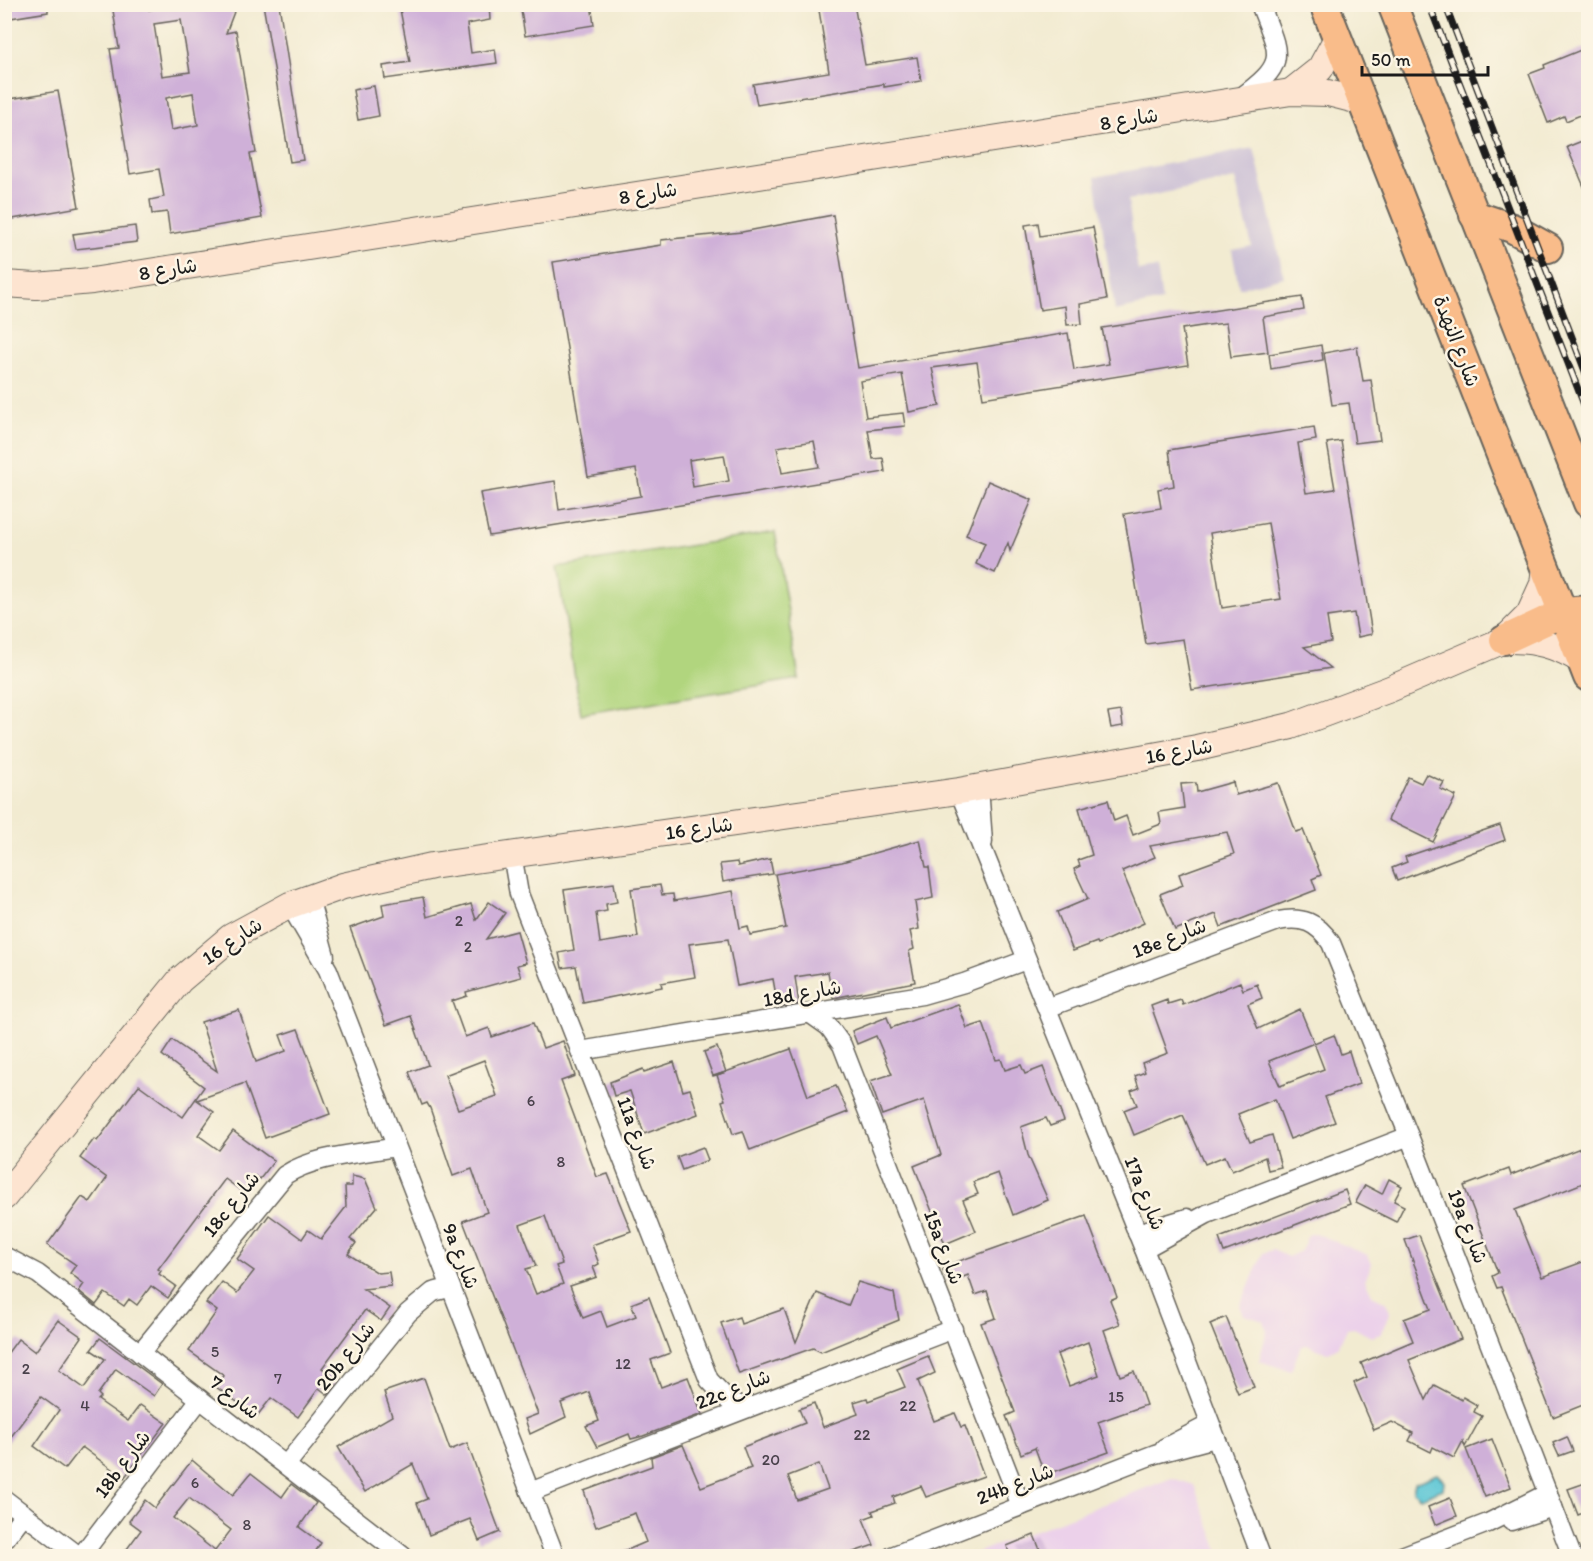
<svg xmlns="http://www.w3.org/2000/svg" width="1593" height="1561" font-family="Itim,'Playpen Sans Arabic',sans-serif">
	<rect width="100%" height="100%" fill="#fcf5e5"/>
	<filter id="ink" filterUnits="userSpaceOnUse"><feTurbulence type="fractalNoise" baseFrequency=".0167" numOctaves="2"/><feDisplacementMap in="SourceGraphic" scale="12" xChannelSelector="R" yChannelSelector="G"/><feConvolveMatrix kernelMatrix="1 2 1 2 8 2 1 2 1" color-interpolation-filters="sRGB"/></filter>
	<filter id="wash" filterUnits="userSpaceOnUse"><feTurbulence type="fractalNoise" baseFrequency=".008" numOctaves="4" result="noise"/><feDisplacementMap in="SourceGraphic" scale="24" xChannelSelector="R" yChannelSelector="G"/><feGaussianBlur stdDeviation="1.35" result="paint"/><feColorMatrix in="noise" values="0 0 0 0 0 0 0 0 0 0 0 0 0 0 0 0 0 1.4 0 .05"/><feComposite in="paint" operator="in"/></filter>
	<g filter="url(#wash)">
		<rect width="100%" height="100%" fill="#f2ebd1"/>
		<g fill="#ecd1ea">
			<polygon points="1315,1233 1368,1255 1372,1264 1365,1280 1372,1295 1386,1302 1390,1312 1381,1334 1371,1337 1354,1328 1347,1329 1338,1347 1327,1353 1308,1345 1301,1346 1291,1371 1259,1361 1267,1331 1264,1321 1244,1315 1240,1306 1263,1253 1273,1250 1288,1257 1301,1251 1308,1235"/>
			<polygon points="1172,1478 1194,1485 1221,1556 968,1556"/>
		</g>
		<polygon fill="#cbbfd5" points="1254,148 1284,277 1239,288 1232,250 1252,246 1235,179 1128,200 1138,271 1157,268 1162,301 1115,311 1095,177"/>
		<polygon fill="#b1d57e" stroke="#66784d" stroke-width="1.5" points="775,532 799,679 581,714 557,567"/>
		<polygon fill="#5bc6d5" stroke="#3c7178" stroke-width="1.5" points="1437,1474 1444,1481 1443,1489 1421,1498 1413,1491 1415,1483"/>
		<g id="blocks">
			<g fill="#cfb0d8" fill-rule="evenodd">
				<polygon points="4,4 48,4 48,12 4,19"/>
				<path d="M112,4H148L149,10L188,4H237L226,33L236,31L256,153L250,154L262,218L170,234L167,212L152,214L150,200L164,197L159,169L130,174L110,49L119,48ZM181,20L190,72L162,76L154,24ZM193,93L198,125L171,130L166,98Z"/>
				<polygon points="263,4 279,4 303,160 290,162"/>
				<polygon points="399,4 489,4 490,20 467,24 471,53 495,49 497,63 385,79 383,66 410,62"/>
				<polygon points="520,4 591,4 594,25 525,36"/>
				<polygon points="818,4 854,4 865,65 917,57 921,81 884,87 884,84 757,105 753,84 829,72"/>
				<polygon points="1588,47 1588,112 1566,121 1564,116 1548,123 1529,74 1545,68 1544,65"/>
				<polygon points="374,86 379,116 358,120 353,90"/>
				<polygon points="58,91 79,207 7,220 4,100"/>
				<polygon points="1582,141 1588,156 1588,196 1567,147"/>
				<path d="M833,215L858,368L1068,333L1074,370L1109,364L1102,328L1302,297L1304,310L1263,317L1268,352L1231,357L1226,323L1208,325L1182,329L1188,365L983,398L977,362L932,368L940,406L909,412L902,374L860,381L866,417L903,413L905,426L868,430L873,459L883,458L885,472L489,536L480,493L555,481L559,510L641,496L636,469L588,477L553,262L661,245V240L742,232ZM814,441L819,467L782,473L777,447ZM724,455L729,481L693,487L689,460Z"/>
				<polygon points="1038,223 1040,236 1093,227 1107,299 1080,304 1082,324 1067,325 1065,306 1040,310 1025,225"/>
				<polygon points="135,226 137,242 76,249 73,234"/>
				<polygon points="1321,345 1323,360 1271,369 1269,354"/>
				<polygon points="1357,347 1363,381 1371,380 1380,440 1355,443 1349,403 1332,405 1324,353"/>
				<path d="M1314,427L1316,440L1298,443L1306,493L1335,489L1327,443L1341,441L1372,634L1358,637L1354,613L1327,617L1331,642L1304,647L1331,668L1192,690L1183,639L1146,644L1124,514L1161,508L1158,489L1174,486L1169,450ZM1268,523L1281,599L1222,608L1210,533Z"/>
				<polygon points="988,481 1032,500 1010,551 1008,543 995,573 976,564 985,543 966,535"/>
				<polygon points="1121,711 1123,726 1111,728 1108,713"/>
				<polygon points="1426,774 1444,782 1440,789 1456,796 1433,842 1388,820 1408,777 1421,783"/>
				<polygon points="1233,782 1236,795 1278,783 1296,832 1303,830 1321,875 1312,879 1316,890 1221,927 1216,914 1175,930 1160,894 1183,885 1179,874 1234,854 1227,832 1150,846 1155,857 1122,871 1144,923 1098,944 1097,942 1073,951 1057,912 1088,899 1074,869 1080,866 1078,860 1092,855 1079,808 1108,800 1114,821 1126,816 1133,835 1161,824 1159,812 1184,808 1181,784 1196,783 1197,792"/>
				<polygon points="1500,825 1505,840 1397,881 1392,868 1407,862 1405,857"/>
				<polygon points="920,840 926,867 929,867 933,898 915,902 919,929 910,931 914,949 909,951 915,982 833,998 828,972 795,977 799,1004 778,1007 773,979 737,986 728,939 689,944 695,977 661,983 662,987 583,1003 576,966 562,968 559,953 574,950 564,890 614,883 617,902 606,904 607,911 596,913 600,943 638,937 631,889 660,885 662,895 673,894 674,901 733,891 740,928 748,926 750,935 786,928 775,874 842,862"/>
				<polygon points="770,859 773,874 723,882 720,864 737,862 738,866"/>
				<path d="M423,897L427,917L471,904L476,920L489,902L505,913L486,939L517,931L526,963L517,965L521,977L466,992L467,996L452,1001L465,1037L489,1028L492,1037L533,1023L543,1048L563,1041L575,1076L561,1081L597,1177L608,1174L631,1231L592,1245L599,1264L593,1267L597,1277L570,1286L583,1318L601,1311L607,1327L636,1316L631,1304L649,1297L670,1353L651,1360L661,1387L688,1377L702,1414L643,1436L631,1439L629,1434L597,1447L586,1426L599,1421L589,1392L561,1403L566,1417L530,1434L525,1419L538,1414L463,1221L487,1212L472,1169L453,1176L430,1108L427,1103L422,1105L409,1072L428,1065L411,1016L386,1025L350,928L384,916L382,904ZM484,1060L497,1096L458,1109L445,1075ZM545,1216L562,1264L556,1266L563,1284L536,1294L526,1269L536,1266L520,1225Z"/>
				<polygon points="1240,982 1243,990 1257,984 1262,998 1248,1004 1258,1029 1300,1009 1314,1043 1269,1061 1280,1086 1324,1069 1314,1043 1334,1035 1341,1054 1349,1051 1359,1084 1325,1097 1335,1122 1290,1139 1275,1099 1238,1114 1250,1142 1272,1135 1281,1167 1268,1170 1265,1157 1232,1171 1225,1156 1205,1164 1183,1115 1134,1135 1124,1110 1137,1105 1131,1091 1139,1088 1135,1076 1145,1072 1142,1063 1168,1053 1151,1006 1167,1000 1168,1004 1181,1000 1183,1005"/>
				<polygon points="958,1004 967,1028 983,1023 996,1060 1001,1059 1005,1070 1021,1065 1025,1074 1043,1067 1064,1121 1050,1126 1046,1118 1021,1127 1028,1155 1048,1200 1013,1215 998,1173 973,1182 978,1194 963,1200 976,1231 945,1244 914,1166 941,1155 924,1100 882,1115 870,1081 892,1074 876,1036 857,1044 852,1031 887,1017 891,1028"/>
				<polygon points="239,1010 256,1062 286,1051 280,1035 298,1029 330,1114 265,1138 245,1083 197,1100 214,1112 198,1135 219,1150 233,1131 274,1161 260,1179 255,1176 243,1192 225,1179 158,1269 161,1271 159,1274 176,1286 168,1298 151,1286 137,1305 129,1299 124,1306 105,1293 96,1305 79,1291 84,1284 70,1273 76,1265 47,1245 82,1197 90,1202 107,1178 80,1158 94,1139 97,1141 139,1085 183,1117 204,1087 162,1055 172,1040 217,1071 201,1022"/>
				<polygon points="717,1047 726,1072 713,1076 704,1052"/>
				<polygon points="791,1049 808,1096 836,1086 848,1112 750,1150 743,1131 733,1134 722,1101 725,1100 717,1075"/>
				<polygon points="674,1062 683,1091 690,1089 698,1114 644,1134 630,1091 614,1096 610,1082 643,1069 644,1072"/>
				<polygon points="1588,1145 1588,1181 1515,1210 1542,1277 1588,1260 1588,1403 1553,1417 1501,1287 1497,1288 1492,1276 1498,1273 1464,1186 1509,1169 1511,1175"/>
				<polygon points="703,1147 708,1160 682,1170 677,1157"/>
				<polygon points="352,1176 365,1179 377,1207 350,1239 356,1243 348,1254 378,1273 389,1272 391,1286 363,1289 390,1308 381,1321 365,1310 322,1368 336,1379 333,1383 336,1385 328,1395 319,1388 298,1417 271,1398 257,1416 216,1387 224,1376 189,1351 217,1311 206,1303 222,1282 237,1293 254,1271 237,1259 269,1215 302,1239 308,1230 321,1239 346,1207 345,1186 352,1186"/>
				<polygon points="1389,1179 1402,1186 1394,1201 1404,1206 1396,1222 1356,1202 1365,1185 1382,1194"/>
				<polygon points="1345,1190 1350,1204 1224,1252 1219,1238"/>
				<path d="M1086,1216L1117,1297L1110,1300L1120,1324L1104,1330L1120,1376L1134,1371L1146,1405L1098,1422L1109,1452L1045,1475L1035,1448L1021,1454L1006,1416L1015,1412L981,1323L996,1318L987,1291L975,1295L968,1275L949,1283L943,1270L945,1266ZM1088,1342L1099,1375L1069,1386L1057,1354Z"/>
				<polygon points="1419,1235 1461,1339 1409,1360 1426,1400 1434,1385 1462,1400 1463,1397 1477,1405 1474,1412 1482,1416 1465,1447 1463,1441 1454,1458 1433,1447 1431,1452 1409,1441 1413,1433 1392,1422 1374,1430 1354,1383 1367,1377 1361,1363 1413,1341 1404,1319 1431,1309 1405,1240"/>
				<polygon points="858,1282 894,1293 899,1320 821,1352 813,1348 739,1374 721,1323 739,1317 741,1324 784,1309 796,1342 817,1293 848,1306"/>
				<polygon points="1226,1317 1254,1387 1238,1393 1210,1324"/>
				<polygon points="58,1320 82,1337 59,1370 84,1388 105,1359 91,1350 100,1338 162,1384 154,1396 116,1369 98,1394 101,1397 98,1400 128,1421 140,1405 166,1423 124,1478 82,1447 65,1469 34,1446 59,1410 41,1397 4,1446 4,1358 18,1339 35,1352"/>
				<path d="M928,1356L935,1373L918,1381L934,1421L955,1413L961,1427L965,1426L984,1476L926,1497L921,1486L893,1497L895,1503L872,1511L874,1515L863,1519L874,1545L839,1557H611L646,1542L635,1513L596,1527L584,1491L652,1466L651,1457L683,1445L701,1487L751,1468L743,1447L805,1423L799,1409L814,1403L823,1427L858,1414L854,1402L867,1398L868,1401L905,1387L897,1369ZM819,1464L828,1489L797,1500L788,1476Z"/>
				<polygon points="424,1378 450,1450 467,1443 500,1532 479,1541 470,1519 429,1535 417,1503 427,1499 413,1464 365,1492 338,1447 392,1416 384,1392"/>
				<polygon points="1567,1437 1573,1451 1559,1456 1553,1443"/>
				<polygon points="1492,1439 1511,1487 1485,1497 1466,1449"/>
				<path d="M192,1460L233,1495L251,1473L282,1497L291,1484L316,1503L299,1527L321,1543L312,1557H121L141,1530L129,1521L145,1500L155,1508ZM189,1498L231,1530L215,1551L173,1518Z"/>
				<polygon points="1588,1482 1588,1511 1578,1515 1568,1489"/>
				<polygon points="1450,1498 1457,1516 1435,1525 1428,1507"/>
				<polygon points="1034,1535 1043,1557 1010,1557 1007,1546"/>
			</g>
		</g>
	</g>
	<g filter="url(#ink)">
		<use href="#blocks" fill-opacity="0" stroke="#67645b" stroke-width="1.5"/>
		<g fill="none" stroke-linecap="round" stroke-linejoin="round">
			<g stroke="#67645b" stroke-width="21">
				<g id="street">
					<path d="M1240,98C1289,62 1280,56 1260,4"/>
					<polyline points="979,787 983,842"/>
					<polyline points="959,791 1144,1249 1261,1556"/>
					<polyline points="512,854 519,894 709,1380 729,1401 747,1408"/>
					<polyline points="309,898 325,956"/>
					<polyline points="290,905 328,970 555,1556"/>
					<path d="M1047,1008L1278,921C1302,916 1317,922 1331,943L1409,1136L1572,1556"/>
					<polyline points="812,1015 829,1027 842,1045 1021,1506"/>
					<polyline points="580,1051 922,995 964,983 1026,960"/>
					<polyline points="1137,1233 1187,1218"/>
					<polyline points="1144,1249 1207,1214 1409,1136"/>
					<polyline points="4,1256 38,1274 403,1556"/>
					<path d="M140,1353L285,1175C316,1155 360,1154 396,1147"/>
					<polyline points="1164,1448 1210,1424"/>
					<polyline points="286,1465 408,1313 433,1292 449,1288"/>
					<polyline points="530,1492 953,1329"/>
					<polyline points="4,1499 79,1556"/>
					<polyline points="1511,1521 1553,1507"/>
					<polyline points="4,1540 24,1514"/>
					<polyline points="81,1556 200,1399"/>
					<polyline points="892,1556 1155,1454 1215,1438"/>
					<polyline points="1402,1556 1488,1523 1548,1493"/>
				</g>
			</g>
			<g stroke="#67645b" stroke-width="28">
				<g id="secondary">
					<polyline points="1291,92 1320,69 1337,38"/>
					<polyline points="4,284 36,286 92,281 1291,92 1328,93 1363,102"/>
					<path d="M1504,640C1534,639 1557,645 1582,661"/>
					<polyline points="4,1197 180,980 231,937 290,905 343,886 432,866 959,791 1197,748 1291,726 1390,689 1504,640 1529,615 1543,584 1545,567"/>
				</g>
			</g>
			<g stroke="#67645b" stroke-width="32">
				<g id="primary">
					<polyline points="1324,4 1588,677"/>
					<polyline points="1392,4 1588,503"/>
					<polyline points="1474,215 1512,228 1548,248"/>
					<polyline points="1504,640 1564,612 1588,610"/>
				</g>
			</g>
			<use href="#street" stroke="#fff" stroke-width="18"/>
			<use href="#secondary" stroke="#fde4d0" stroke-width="26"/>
			<use href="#primary" stroke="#f9bc8a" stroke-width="28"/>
			<g stroke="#1c1c1c" stroke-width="7">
				<g id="rail">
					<polyline points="1429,4 1588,415"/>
					<polyline points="1445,4 1588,379"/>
				</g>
			</g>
			<use href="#rail" stroke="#fcf5e5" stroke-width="4.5" stroke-dasharray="14" stroke-linecap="butt"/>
		</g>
	</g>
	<g text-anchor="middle" stroke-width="5" stroke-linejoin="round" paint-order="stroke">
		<g font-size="16" fill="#49414b">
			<text x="459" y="926">2</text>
			<text x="468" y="952">2</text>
			<text x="531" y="1106">6</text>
			<text x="561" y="1167">8</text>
			<text x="215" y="1357">5</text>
			<text x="623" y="1369">12</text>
			<text x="26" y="1374">2</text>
			<text x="278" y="1384">7</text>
			<text x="1116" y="1402">15</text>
			<text x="85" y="1411">4</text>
			<text x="908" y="1411">22</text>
			<text x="862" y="1440">22</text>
			<text x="771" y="1465">20</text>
			<text x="195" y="1488">6</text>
			<text x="247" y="1530">8</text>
		</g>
		<g font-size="20" fill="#1c1c1c" stroke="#fcf5e5">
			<text transform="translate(1129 119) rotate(-9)" y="7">شارع 8</text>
			<text transform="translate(648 193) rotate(-9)" y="7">شارع 8</text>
			<text transform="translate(168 269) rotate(-9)" y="7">شارع 8</text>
			<text transform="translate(1457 341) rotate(69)" y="7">شارع النهدة</text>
			<text transform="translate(1179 751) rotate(-10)" y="7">شارع 16</text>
			<text transform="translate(699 828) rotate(-8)" y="7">شارع 16</text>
			<text transform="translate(1169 938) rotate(-21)" y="7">18e شارع</text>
			<text transform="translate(232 941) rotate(-34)" y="7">شارع 16</text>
			<text transform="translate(802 993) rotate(-10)" y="7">18d شارع</text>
			<text transform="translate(637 1133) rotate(69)" y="7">11a شارع</text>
			<text transform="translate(1145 1193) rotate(68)" y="7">17a شارع</text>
			<text transform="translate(231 1204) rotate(-51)" y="7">18c شارع</text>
			<text transform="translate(1468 1226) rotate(69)" y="7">19a شارع</text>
			<text transform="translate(944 1247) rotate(69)" y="7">15a شارع</text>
			<text transform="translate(461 1256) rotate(69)" y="7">9a شارع</text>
			<text transform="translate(345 1356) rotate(-51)" y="7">20b شارع</text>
			<text transform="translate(733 1389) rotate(-21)" y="7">22c شارع</text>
			<text transform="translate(235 1397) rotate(38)" y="7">شارع 7</text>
			<text transform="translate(122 1464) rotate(-53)" y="7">18b شارع</text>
			<text transform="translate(1015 1484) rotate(-21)" y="7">24b شارع</text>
		</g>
	</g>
	<rect width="1593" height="1561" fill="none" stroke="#fcf5e5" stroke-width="24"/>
	<path d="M1362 66v9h126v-9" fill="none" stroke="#1c1c1c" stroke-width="3"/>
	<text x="1371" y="66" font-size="18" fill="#1c1c1c" stroke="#fcf5e5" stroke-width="4.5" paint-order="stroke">50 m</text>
</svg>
